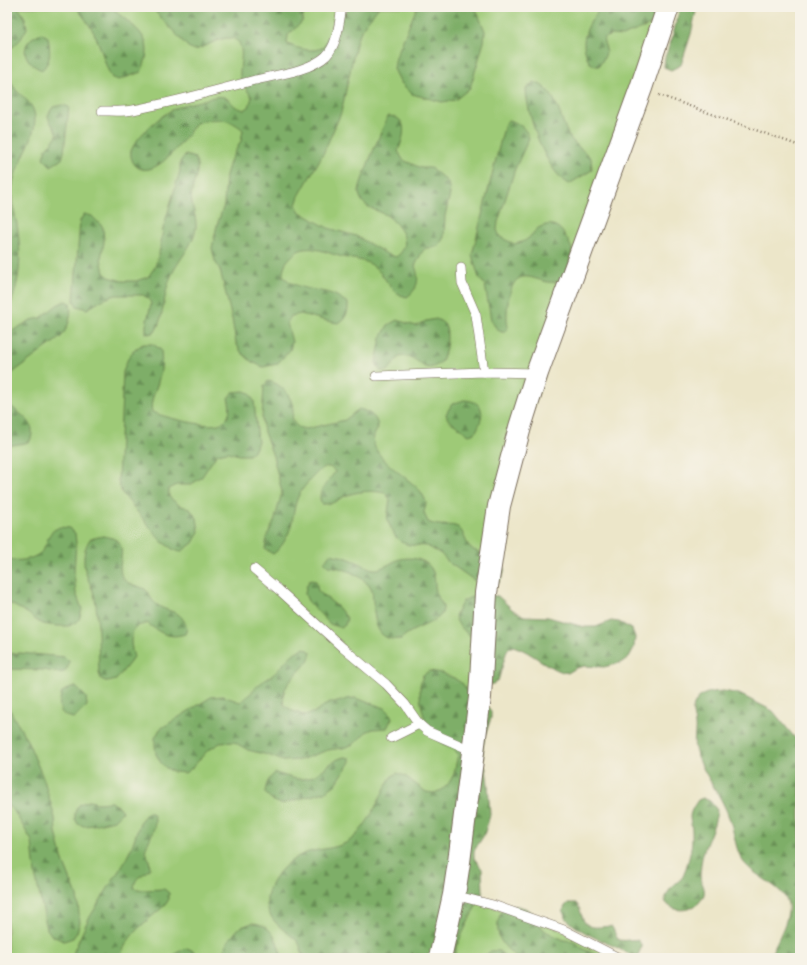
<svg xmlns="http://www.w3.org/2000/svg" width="807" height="965" font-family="'Comic Neue',sans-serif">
	<defs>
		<pattern id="forest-firs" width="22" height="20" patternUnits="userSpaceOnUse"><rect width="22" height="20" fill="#7eae68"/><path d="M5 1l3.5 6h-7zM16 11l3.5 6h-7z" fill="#688e55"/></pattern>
	</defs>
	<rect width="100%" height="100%" fill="#f7f3e8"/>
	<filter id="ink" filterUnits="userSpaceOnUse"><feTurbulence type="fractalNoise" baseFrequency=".025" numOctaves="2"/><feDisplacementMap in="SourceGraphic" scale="8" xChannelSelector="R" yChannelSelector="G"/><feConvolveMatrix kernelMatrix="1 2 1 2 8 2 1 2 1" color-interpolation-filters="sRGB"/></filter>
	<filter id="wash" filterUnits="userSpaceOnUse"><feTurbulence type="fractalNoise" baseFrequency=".012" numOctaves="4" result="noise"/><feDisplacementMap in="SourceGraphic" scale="16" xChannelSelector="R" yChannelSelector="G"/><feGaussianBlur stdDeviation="0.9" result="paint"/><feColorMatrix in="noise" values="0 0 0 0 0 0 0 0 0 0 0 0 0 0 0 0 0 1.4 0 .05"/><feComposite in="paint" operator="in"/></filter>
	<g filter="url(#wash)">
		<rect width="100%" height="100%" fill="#ece6c9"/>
		<polygon fill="#9eca77" stroke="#6c7a4a" points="7,7 666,7 501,506 459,896 556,928 623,958 7,958"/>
		<g fill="url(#forest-firs)" stroke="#5c6c43">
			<polygon points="7,7 18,7 25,18 27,28 21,39 13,47 7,47"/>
			<path d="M76,7H113L115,11C138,30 157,39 141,72L119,80L112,78C105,66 103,54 98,42C93,29 85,18 76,7Z"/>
			<path d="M151,7H300L304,11L302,22L288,35L287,44C299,49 313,53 324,47L339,7H379L363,27L357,39L341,113L323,154L299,196L296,205L300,212L317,222L328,228L356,236L387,254L396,257C413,245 402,228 389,217C379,209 362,210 359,193C358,184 383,128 388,116C410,117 404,137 398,151L403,160L421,168H431L448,182L450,194L445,216L444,237L439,246L432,248H426L422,252L415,266C420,279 418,289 407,297C389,294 386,274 372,265C363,259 353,260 343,257C329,254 312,244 298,251C296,252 293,255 291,257C285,262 283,268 283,276C297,291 317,288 335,295C339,297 344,301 348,303C348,315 347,316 338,323L327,321L301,314L291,316L287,323L292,342L290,350L277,364L263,367L252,362L241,352L236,343L232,319L220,270L215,261L212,248L217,225L224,205L226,175L231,159L241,141L243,130C229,117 212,118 196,123C186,137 154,184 135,165C132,161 130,156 131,151C137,135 164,112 180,106C186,104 193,103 200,101C208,99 216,95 224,97C229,99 232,104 236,107C238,108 242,109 244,110L249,107L252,97C248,91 241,83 240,76C239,64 249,37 227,38C216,39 206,47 195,50L188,47Z"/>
			<polygon points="417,7 475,7 485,31 484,42 470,88 455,100 442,102 412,94 401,83 394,69 396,57"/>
			<path d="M601,7H630L637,10L643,7H675L656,23L622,36L611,35L604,38C603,43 605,44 606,49C607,55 602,61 599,66H595L589,62C587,57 584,50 584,44C584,29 593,18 601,7Z"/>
			<polygon points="680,7 697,7 691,34 681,65 671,70 664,67 665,57 672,39"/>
			<path d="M41,33L48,37C50,50 52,60 42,70C28,65 18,50 32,38C35,36 38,35 41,33Z"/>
			<path d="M7,74C10,79 12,85 16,90C25,99 35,105 35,119C35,145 13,165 12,191C11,202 15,213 17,224C22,257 21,282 7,313Z"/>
			<path d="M534,82C557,89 559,117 569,136C573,143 585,152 591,158L592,170L569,184C545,171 527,115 526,89Z"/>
			<path d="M62,105L69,107L64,152L62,159L51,166L43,158L46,148L53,141L57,135C55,125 49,125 48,115L53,107Z"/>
			<path d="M508,120C518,122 526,128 529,138L515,169L498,222L497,230L500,237L514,244C529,241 528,238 537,229C539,227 543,226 546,225C560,222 567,238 572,249C570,259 569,276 558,281C542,289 517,258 509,297C507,307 506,317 508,327L505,332H501L496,328L491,320L485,285L479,278L472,255L504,127Z"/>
			<path d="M185,155L195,158C201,170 194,179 192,191C189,203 197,215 196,227C194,245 178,260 171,276C163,294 165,315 155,332L149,334L146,333V325L151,304L149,299L143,295H116L104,299L87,309L77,306L74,301L80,221L84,214L92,216L103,227L104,242L101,258L104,273L109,277L122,281H136L148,277L155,267L160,249L163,229L180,171V162Z"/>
			<path d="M65,301L70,303C72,316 69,326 61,337L7,377V334L31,320L41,318L57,305Z"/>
			<path d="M436,319C439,320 442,322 444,324C450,331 446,355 441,362C439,364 435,366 433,367C424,370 421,363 414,359C409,356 404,356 399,357L388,371H380L376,363L381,338L388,325L397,320L416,326L426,321Z"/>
			<path d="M143,344H153L161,350C162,360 162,369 159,378C157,389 149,401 152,412C164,417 209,429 221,423C231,418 231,408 228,398L233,392L244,391L249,393L254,401L258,441L255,450L249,455H239L228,452L217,454L201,478L190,485H177L169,489V497L179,505L190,509L197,518L199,532L193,543L182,551L174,550L161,541L122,493L118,482L123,372C128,357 129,353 143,344Z"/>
			<path d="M268,381C281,383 292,396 293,409C293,415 291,420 295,424C298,428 302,428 306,429L345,420L359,409C370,412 378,417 378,429C358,452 410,477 421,492C423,495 426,500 426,504C426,507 424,510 424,513C425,516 427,519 428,522C439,527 445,524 455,526C464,528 464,542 471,548C485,559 520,559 496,586L478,583L448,562L441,554L427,546L409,545L401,542L395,536L387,520L390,499L385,493C372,490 355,491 343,497C333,502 335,504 322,504C315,493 328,482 335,472C327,459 316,474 309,481C306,485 302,489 300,493C293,504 294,520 289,532C285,541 281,548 273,554L265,549L267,536L275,519L282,492L273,456L264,432L262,419L264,386Z"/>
			<path d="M464,400C487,401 484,418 475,433L469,435C464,432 462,429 457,426C451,422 448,422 446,414L452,404Z"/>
			<path d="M7,401C17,416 39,419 30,441L25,443L7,446Z"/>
			<path d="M60,527L69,528L75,533L76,543L74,573L76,593L82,609L79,620L69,626H57L42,624L33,618L29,614L11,604H7V557C15,564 36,559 42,551C50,540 45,533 60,527Z"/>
			<path d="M103,536C139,540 108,569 127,582C133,586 142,586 147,591C150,595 151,600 156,604C170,615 181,607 187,629L185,634C169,639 160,633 147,623C145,624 140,625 138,626C128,632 131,648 134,657L116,680L108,682L101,679L99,673C98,648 99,623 95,598C92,584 83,574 84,559C84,552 86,545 90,539Z"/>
			<path d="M330,554C339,556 347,557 354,561C361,563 369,570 377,569C383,568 391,563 397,560C409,556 426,558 432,570C436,577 434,584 436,591C437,600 446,604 442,613C438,623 411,628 401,639C375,642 375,621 373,601C372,598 373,594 372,591C366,576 342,567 328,566L324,562Z"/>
			<polygon points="310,580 316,581 318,591 338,607 347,618 345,625 341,628 330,624 308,601 305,594 306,587"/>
			<path d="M476,595L498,596L513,610L524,616L548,617L584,627H596L611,621L619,622L632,629L635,637L634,648L629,657L623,662L604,667L585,666L576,668L568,673C548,670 533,652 513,646L507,650L498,681L491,685L475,640C467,631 458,629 455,616L463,601Z"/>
			<path d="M305,648L311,652C310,670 278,679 284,705L293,711L303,715L313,713L330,702H338L347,699L355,698L385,708L390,713L392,718L387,728L373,729L366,732L354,744L343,748L328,750L300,760L283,761L268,755L248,750L234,742L220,743L207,751L192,768L185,773L174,772L166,768L161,763L156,754L155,745V738L160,729L211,697L223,696L240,702C249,697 253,689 261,683C265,679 270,678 274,674C285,664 290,652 305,648Z"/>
			<polygon points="20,653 65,657 69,661 68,667 64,672 59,673 44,670 7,669 7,654"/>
			<path d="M429,671L442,673L454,678L463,684L470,697L487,706L491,711V718L485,736L483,747V761L486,769L488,784L490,815L484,835L474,851V858L482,869L483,891L456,947V958H303C302,953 301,945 297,941C295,938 290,936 288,933C280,928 271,919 268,910C261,886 287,858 309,852C324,848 339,849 352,839C371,823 379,797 391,777L397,773L405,776L426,792L434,793L442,790L449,783L454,774L458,754C452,746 441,745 435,738C425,726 419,703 420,687C420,683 422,679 423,675Z"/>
			<path d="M71,687H76L86,697L87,706L74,718C57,715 58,706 62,692Z"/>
			<path d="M724,691L739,694L773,711L800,744V958H769C775,945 791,918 788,904C784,885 750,876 741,858C735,846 734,832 730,820C722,795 703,775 695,749C693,741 696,732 695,725C695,720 692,714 693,709C697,692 710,692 724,691Z"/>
			<polygon points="7,705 28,742 44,780 55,818 56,832 63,861 77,896 80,922 77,932 73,938 64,941 52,936 47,929 35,874 32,841 14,811 7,805"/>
			<path d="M344,757L350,758V762L336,784L325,792L281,804L272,800L265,793C266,784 268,779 275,773C284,775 294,780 303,779C319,778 329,760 344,757Z"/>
			<path d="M703,798L710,801L717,810C716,827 703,845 701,864C701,868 700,872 700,876C701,883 707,889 703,897C697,910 674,916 665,901C666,896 668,891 672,887C676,882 682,880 684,874C688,862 692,850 692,837C693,817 684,820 698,800Z"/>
			<path d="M90,801L97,803L111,802L120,807L122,812L114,820L93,825L84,826L78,824L75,819C74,808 79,802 90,801Z"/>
			<path d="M148,812L152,813C161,823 147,841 145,852L149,859L150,868C143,877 135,875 134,888L143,890L164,889L169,893V899L166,904C147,922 128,932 120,958H73L74,951L88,920L125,861L131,849L141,820Z"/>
			<path d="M568,903H576C583,910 580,923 590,926C597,929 604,925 612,927C614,930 616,937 618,939C625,943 631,937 639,941L642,946L638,955L633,956C627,953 621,950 616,947C605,942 547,920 568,903Z"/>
			<path d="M512,906H518L525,908L531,912L538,918L542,928L547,932L564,940L573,941L585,950L598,955L601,958H517C511,952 504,947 500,939C496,931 497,913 506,907C508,906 510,906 512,906Z"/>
			<path d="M252,923C272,924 278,941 282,958H220L228,941L239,928Z"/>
			<polygon points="187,948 194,951 196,955 195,958 172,958 178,951"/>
			<polygon points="491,951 499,951 507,958 482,958"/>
		</g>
	</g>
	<g filter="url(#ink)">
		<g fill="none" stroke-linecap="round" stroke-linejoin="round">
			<g stroke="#796c5a" stroke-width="10">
				<g id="service">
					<path d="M102,111C112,111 123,112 133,110C174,102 214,91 255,80C276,75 310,71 326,56C338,44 339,22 342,7"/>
					<polyline points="461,268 462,283 476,315 484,372"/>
					<polyline points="376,376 484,372 537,373"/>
					<polyline points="254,569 279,590 343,648 386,684 405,704 419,724 427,731 473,751"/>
					<polyline points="391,738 419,724"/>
					<polyline points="454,895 493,905 564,930 619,958"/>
				</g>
			</g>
			<g stroke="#796c5a" stroke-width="24">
				<polyline id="secondary" points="440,958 454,895 459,862 480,697 486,593 499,506 520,427 537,373 641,88 668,7"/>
			</g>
			<polyline stroke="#796c5a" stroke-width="2.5" stroke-dasharray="1 3" stroke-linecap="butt" points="659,95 800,146"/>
			<use href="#service" stroke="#fff" stroke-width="9"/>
			<use href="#secondary" stroke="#fff" stroke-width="22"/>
		</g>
	</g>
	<rect width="807" height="965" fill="none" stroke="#f7f3e8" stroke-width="24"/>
</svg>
